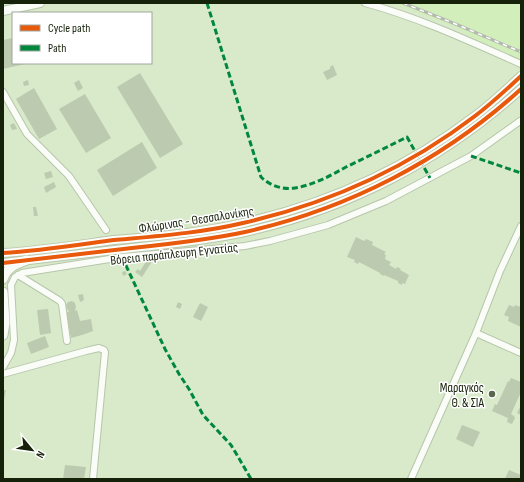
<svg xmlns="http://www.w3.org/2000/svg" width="524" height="482" font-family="'Sofia Sans Condensed',sans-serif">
	<defs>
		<pattern id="grass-tufts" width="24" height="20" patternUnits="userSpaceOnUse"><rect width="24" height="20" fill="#bfdea2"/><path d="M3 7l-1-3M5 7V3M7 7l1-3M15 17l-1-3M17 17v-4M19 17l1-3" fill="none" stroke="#a3be8a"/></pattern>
	</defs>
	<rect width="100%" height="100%" fill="#d8eac9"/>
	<polygon fill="#d2eeba" points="394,3 521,3 521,59 475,39 457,28"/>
	<polygon fill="url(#grass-tufts)" points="101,245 101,249 5,259 5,258 57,253 81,247"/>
	<g fill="#bccbb0">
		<polygon points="13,38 13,63 25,64 3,69 3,40"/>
		<polygon points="333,65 337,75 327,80 323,72 330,69 330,67"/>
		<polygon points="140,73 183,144 160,158 117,87"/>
		<polygon points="28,80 29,85 24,86 23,82"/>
		<polygon points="79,80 83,88 78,91 74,83"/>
		<polygon points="34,88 57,129 39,139 16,99"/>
		<polygon points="85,94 111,138 86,153 59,109"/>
		<polygon points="14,123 17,129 12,130 10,125"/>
		<polygon points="142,142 157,168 113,196 97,170"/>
		<polygon points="51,171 53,177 46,179 44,173"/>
		<polygon points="54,182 56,187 46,193 44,187"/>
		<polygon points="33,207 36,207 38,216 34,216"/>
		<polygon points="356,237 364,241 366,239 373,242 372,245 386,252 384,254 386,255 385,259 391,262 389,265 396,269 397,267 401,269 400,270 409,275 405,284 402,283 402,285 398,283 398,281 384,275 384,276 380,274 380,273 359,262 358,264 354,262 355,260 347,257"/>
		<polygon points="149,257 153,260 142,277 135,272 138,269 140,271"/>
		<polygon points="125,271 127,274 123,276 122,272"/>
		<polygon points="83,294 84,300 83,300 83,301 80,302 78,295"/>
		<polygon points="72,301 75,303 76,307 75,311 77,310 80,321 91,319 93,331 82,335 71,338 66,312 69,312 68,310 67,309 66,305 68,302"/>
		<polygon points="178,302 182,304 180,309 176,307"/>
		<polygon points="200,303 208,307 201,321 193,317"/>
		<polygon points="509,305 514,307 515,305 521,307 521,327 508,321 509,317 504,315"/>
		<polygon points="48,309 51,333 40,335 37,310"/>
		<polygon points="45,336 49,347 31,354 27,343"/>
		<polygon points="511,378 521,382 521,392 511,414 514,416 515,418 512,424 507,422 508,418 492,411 495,404 497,405 508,381 509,382"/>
		<polygon points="3,390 6,390 4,400 3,400"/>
		<polygon points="521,405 521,415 517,413"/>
		<polygon points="462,425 480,432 473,447 456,439"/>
		<polygon points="65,465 86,467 84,479 63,479"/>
		<polygon points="509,470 521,475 521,479 505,479"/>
	</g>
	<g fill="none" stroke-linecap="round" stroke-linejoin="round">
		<g stroke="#b8c6ab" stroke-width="8">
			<g id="minor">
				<path d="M365,3C420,18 469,41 521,64"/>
				<polyline points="3,92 27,134 69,176 106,230"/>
				<polyline points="18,275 60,301 62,304 67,341"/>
				<polyline points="476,333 521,353"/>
				<polyline points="3,367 11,353 14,340 11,285 15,277 22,273 122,257 245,246 270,241 328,225 386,201 471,156 520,121"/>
				<polyline points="3,374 86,351 99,348 104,350 105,352 93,479"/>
				<polyline points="411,479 476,333 500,271 521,226"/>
			</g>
		</g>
		<g stroke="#b8c6ab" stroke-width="10">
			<g id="major">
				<polyline points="3,11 40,3"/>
				<path d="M3,253C40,251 77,245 114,240C158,236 201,233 243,223C327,204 407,168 475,116C491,104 506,90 521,76"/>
				<path d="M3,263C46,258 89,253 132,248C170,244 208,240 245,232C348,209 443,160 521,89"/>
			</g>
		</g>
		<g stroke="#b8c6ab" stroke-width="11">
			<g id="highway">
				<path d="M3,279C7,267 16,264 27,260"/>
				<polyline points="3,292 5,323 3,335"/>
			</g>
		</g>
		<use href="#minor" stroke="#f9fcf7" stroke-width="6"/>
		<use href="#major" stroke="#f9fcf7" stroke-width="8"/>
		<use href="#highway" stroke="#f9fcf7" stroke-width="9"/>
		<g stroke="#b4b9b0" stroke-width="3">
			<polyline id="rail" points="403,3 458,25 521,52"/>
		</g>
		<use href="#rail" stroke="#fff" stroke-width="1.5" stroke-dasharray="4.5" stroke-linecap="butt"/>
		<g stroke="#00873e" stroke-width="3" stroke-dasharray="6 3" stroke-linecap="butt">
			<path d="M207,3L261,177C269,185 282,190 295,188C313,185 330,176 346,167C367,157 387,147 407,137L430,178"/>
			<polyline points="471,156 521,173"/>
			<polyline points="122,257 165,349 179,374 189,389 203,415 231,445 237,455 251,479"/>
		</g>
		<g stroke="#fff" stroke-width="6">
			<g id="cycleway">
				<path d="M3,253C40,251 77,245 114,240C158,236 201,233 243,223C327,204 407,168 475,116C491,104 506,90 521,76"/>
				<path d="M3,263C46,258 89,253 132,248C170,244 208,240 245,232C348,209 443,160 521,89"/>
			</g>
		</g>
		<use href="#cycleway" stroke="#e8590c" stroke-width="4"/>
	</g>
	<circle fill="#59674c" stroke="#fff" stroke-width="1.5" cx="492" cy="394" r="4"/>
	<g text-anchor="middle" stroke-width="3" stroke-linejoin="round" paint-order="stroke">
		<g font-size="13" fill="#152109" stroke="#fff">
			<text transform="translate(196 219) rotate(-9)" y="5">Φλώρινας - Θεσσαλονίκης</text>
			<text transform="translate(174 253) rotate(-6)" y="5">Βόρεια παράπλευρη Εγνατίας</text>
		</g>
		<g font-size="13" fill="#152109" stroke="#fff" text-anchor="end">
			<text x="484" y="392">Μαραγκός<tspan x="484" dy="15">Θ. &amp; ΣΙΑ</tspan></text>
		</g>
	</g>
	<rect width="524" height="482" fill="none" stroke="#152109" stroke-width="8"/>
	<rect x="12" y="12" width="140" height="52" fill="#ffffff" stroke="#a1a69d"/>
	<rect x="20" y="25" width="20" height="6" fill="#e8590c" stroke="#a1a69d"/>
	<text x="48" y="32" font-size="12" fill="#152109">Cycle path</text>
	<rect x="20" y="45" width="20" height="6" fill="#00873e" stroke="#a1a69d"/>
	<text x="48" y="52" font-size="12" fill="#152109">Path</text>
	<g transform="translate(32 450) rotate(119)" stroke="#ffffff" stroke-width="3" paint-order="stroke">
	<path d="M0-3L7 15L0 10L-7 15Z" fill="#152109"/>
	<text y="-6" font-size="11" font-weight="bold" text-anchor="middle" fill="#152109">N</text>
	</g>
</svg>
